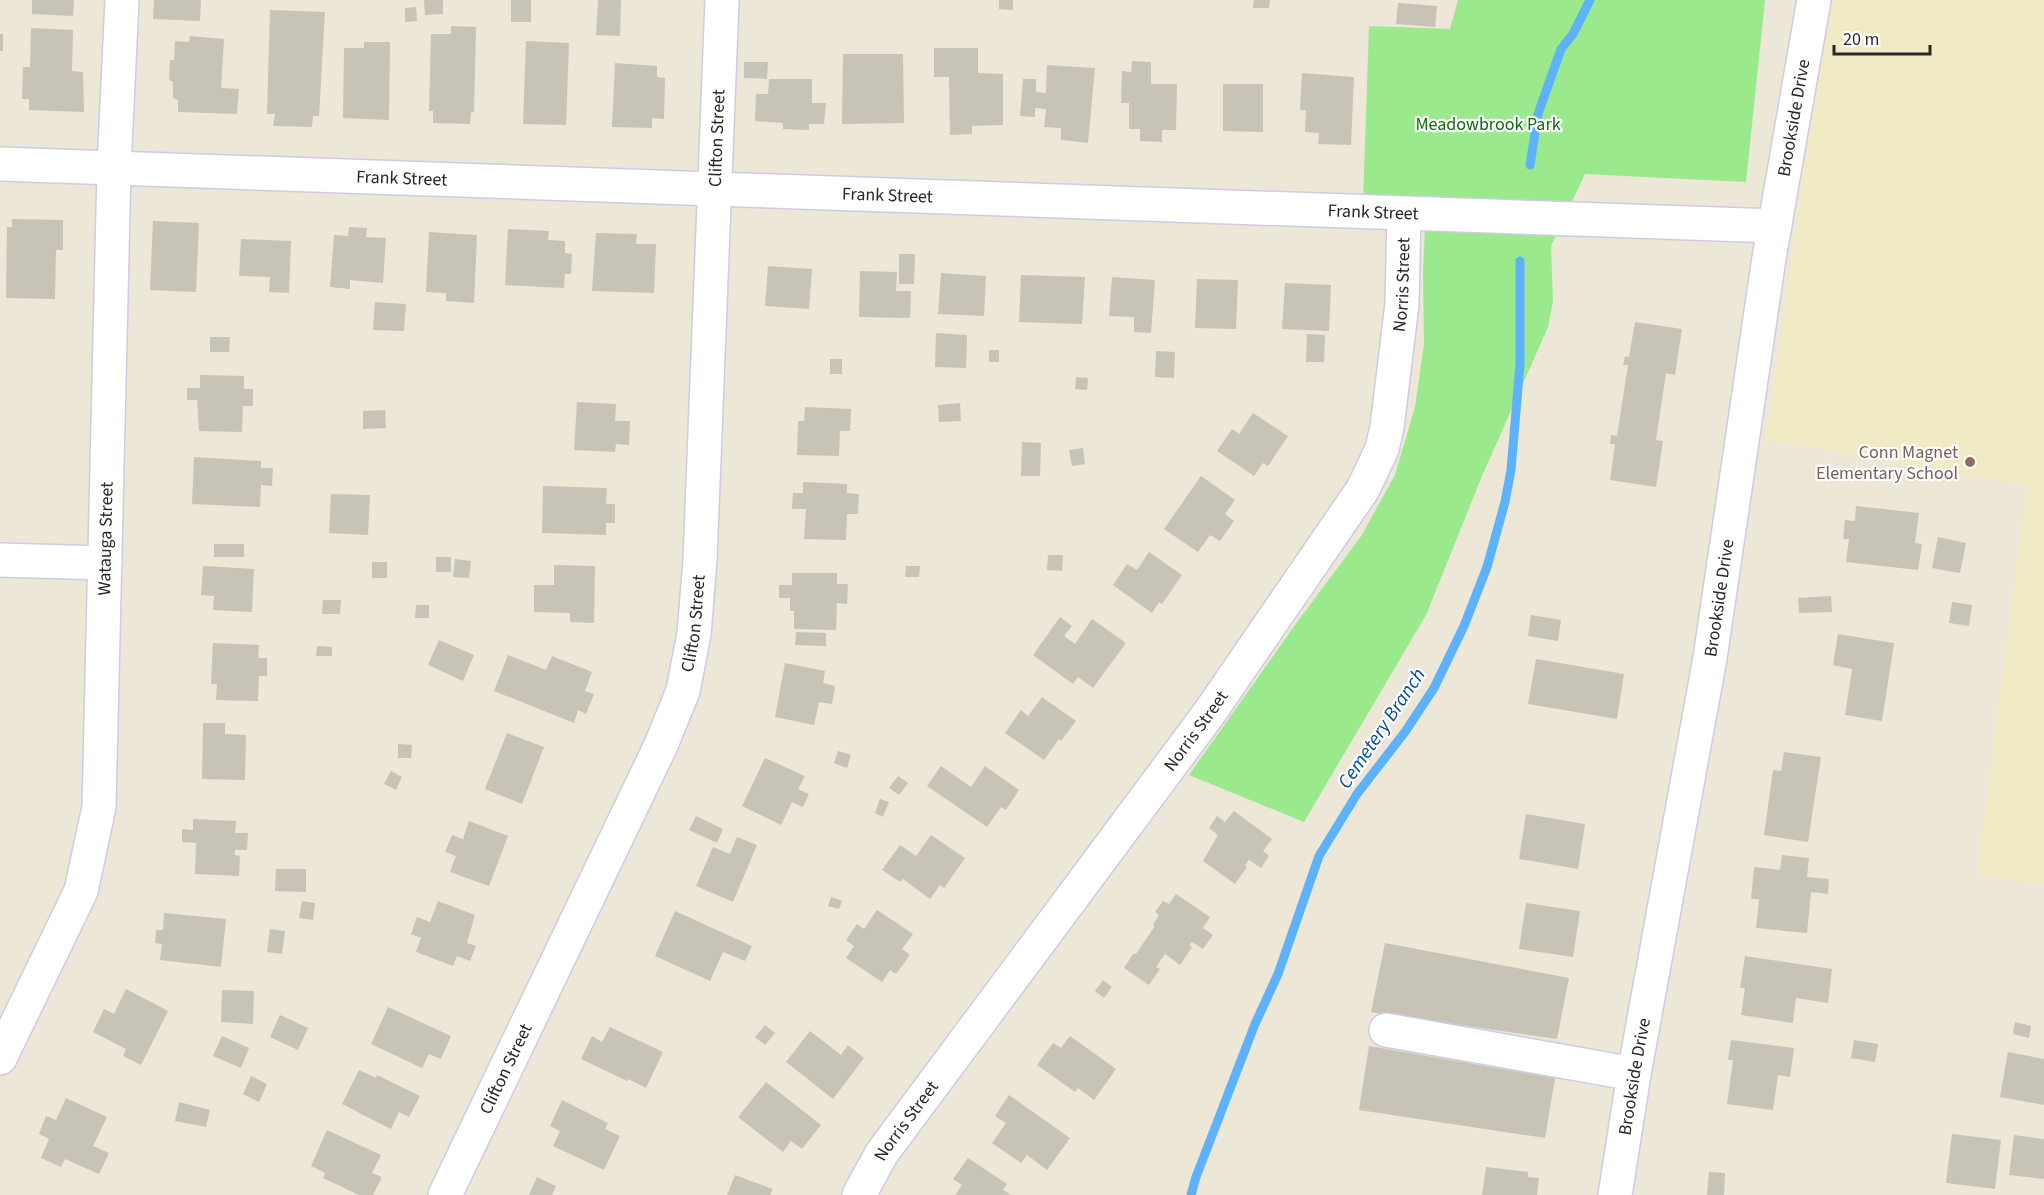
<svg xmlns="http://www.w3.org/2000/svg" width="2044" height="1195" font-family="'Source Sans 3',sans-serif">
	<rect width="100%" height="100%" fill="#ece7d7"/>
	<polygon fill="#f0ebc4" points="1827,0 2044,0 2044,885 1977,874 2027,485 1766,440"/>
	<polygon fill="#9ae98d" points="1458,0 1765,0 1746,182 1585,174 1551,246 1553,301 1548,327 1482,476 1426,615 1304,822 1189,775 1295,625 1362,535 1395,475 1415,407 1424,344 1423,274 1426,205 1363,203 1369,26 1450,29"/>
	<g fill="none" stroke-linecap="round" stroke-linejoin="round">
		<g stroke="#5db2fb" stroke-width="9">
			<polyline points="1530,165 1538,114 1561,49 1573,34 1590,0"/>
			<polyline points="1191,1195 1196,1177 1255,1024 1278,974 1319,856 1357,794 1405,732 1434,688 1464,626 1487,567 1505,502 1511,470 1520,364 1520,261"/>
		</g>
	</g>
	<g fill="#c7c3b7">
		<polygon points="32,0 74,0 73,16 32,14"/>
		<polygon points="154,0 201,0 200,21 153,19"/>
		<polygon points="424,0 443,0 443,14 425,15"/>
		<rect x="511" y="0" width="20" height="22"/>
		<polygon points="598,0 621,0 620,36 596,35"/>
		<polygon points="999,0 1013,0 1013,10 999,9"/>
		<polygon points="1254,0 1270,0 1269,8 1253,8"/>
		<polygon points="1398,3 1437,6 1435,27 1396,24"/>
		<polygon points="416,7 417,21 405,22 405,8"/>
		<polygon points="270,10 325,12 319,116 313,116 312,127 273,126 275,114 267,114"/>
		<polygon points="451,26 476,27 474,112 471,112 470,124 433,123 433,111 429,111 431,34 451,34"/>
		<polygon points="31,28 73,30 72,71 83,72 84,112 29,110 29,99 22,99 23,67 30,67"/>
		<rect x="0" y="34" width="3" height="17"/>
		<polygon points="190,36 224,39 221,88 239,89 237,114 178,112 178,100 173,98 173,82 169,80 170,60 174,60 175,41 189,42"/>
		<polygon points="526,41 569,43 566,125 523,124"/>
		<polygon points="364,42 390,42 389,120 343,118 344,48 364,48"/>
		<polygon points="934,48 978,48 978,73 1003,74 1003,125 972,126 972,134 950,135 949,77 934,77"/>
		<polygon points="843,54 903,54 904,123 842,124"/>
		<polygon points="1132,61 1151,62 1151,84 1177,84 1176,130 1162,130 1162,142 1140,141 1140,129 1129,129 1129,103 1121,103 1122,71 1131,72"/>
		<polygon points="744,62 768,62 767,79 744,78"/>
		<polygon points="615,63 657,66 657,77 665,78 664,119 652,118 652,128 612,127"/>
		<polygon points="1047,65 1095,68 1088,143 1061,140 1061,128 1044,127 1046,109 1035,108 1035,117 1020,116 1023,79 1036,79 1036,92 1046,93"/>
		<polygon points="1302,73 1354,77 1351,145 1318,144 1319,133 1305,132 1306,110 1300,110"/>
		<polygon points="769,79 812,79 812,103 826,103 824,124 809,124 809,130 783,129 783,123 755,121 756,94 768,94"/>
		<polygon points="1223,84 1263,84 1263,132 1223,131"/>
		<polygon points="12,219 63,220 63,250 56,250 55,299 6,298 7,227 12,227"/>
		<polygon points="153,221 199,223 196,292 150,290"/>
		<polygon points="349,227 367,228 366,237 386,238 383,283 350,280 350,289 330,287 334,235 348,236"/>
		<polygon points="508,229 549,231 548,240 565,241 565,253 572,254 571,274 565,274 564,288 505,285"/>
		<polygon points="429,232 477,235 474,303 446,301 446,293 426,292"/>
		<polygon points="596,233 637,234 636,244 656,244 654,293 592,291"/>
		<polygon points="241,239 291,241 289,293 269,292 270,277 239,276"/>
		<polygon points="899,254 915,254 914,284 899,284"/>
		<polygon points="768,266 812,269 809,309 765,306"/>
		<polygon points="860,271 897,272 896,291 911,291 910,318 859,317"/>
		<polygon points="941,273 986,276 984,316 938,314"/>
		<polygon points="1021,275 1085,277 1082,324 1019,322"/>
		<polygon points="1112,277 1155,280 1151,333 1134,332 1134,317 1109,316"/>
		<polygon points="1197,279 1238,280 1236,329 1195,328"/>
		<polygon points="1285,283 1331,285 1329,331 1282,329"/>
		<polygon points="375,302 406,304 404,331 373,330"/>
		<polygon points="1635,322 1682,329 1675,375 1666,373 1656,440 1663,441 1656,487 1610,480 1615,444 1610,444 1611,435 1617,436 1628,365 1623,365 1625,356 1629,357"/>
		<polygon points="936,333 967,335 966,368 935,367"/>
		<polygon points="1307,334 1325,335 1324,362 1306,362"/>
		<polygon points="210,337 230,337 229,352 210,352"/>
		<rect x="989" y="350" width="10" height="12"/>
		<polygon points="1156,351 1175,352 1174,378 1155,377"/>
		<rect x="830" y="359" width="12" height="15"/>
		<polygon points="200,375 244,376 244,389 253,389 253,406 243,406 242,432 199,431 197,400 187,400 187,388 200,388"/>
		<polygon points="1076,377 1088,378 1087,390 1075,389"/>
		<polygon points="577,402 616,404 615,421 630,421 629,445 616,444 615,452 574,450"/>
		<polygon points="960,403 961,421 939,422 938,405"/>
		<polygon points="805,407 851,409 850,431 840,431 839,456 797,455 798,421 804,421"/>
		<polygon points="385,410 386,428 363,429 363,411"/>
		<polygon points="1253,413 1288,436 1268,466 1263,463 1254,476 1217,451 1232,429 1239,434"/>
		<polygon points="1022,442 1041,443 1040,476 1021,476"/>
		<polygon points="1083,448 1085,464 1072,466 1069,450"/>
		<polygon points="194,457 261,461 261,468 273,468 272,486 261,485 260,507 192,504"/>
		<polygon points="1201,476 1235,500 1225,514 1234,521 1220,541 1210,535 1198,552 1164,529"/>
		<polygon points="803,482 847,484 847,493 859,494 858,514 847,514 846,540 804,539 806,509 792,509 793,493 803,493"/>
		<polygon points="543,486 607,488 606,504 615,504 615,523 606,523 606,535 542,533"/>
		<polygon points="331,494 370,495 368,535 329,533"/>
		<polygon points="1856,506 1919,513 1915,543 1922,544 1918,570 1846,562 1849,539 1843,539 1845,520 1855,521"/>
		<polygon points="1938,537 1966,543 1960,573 1932,568"/>
		<rect x="214" y="544" width="30" height="13"/>
		<polygon points="1149,552 1182,575 1162,604 1159,602 1152,613 1113,585 1127,564 1137,570"/>
		<polygon points="1048,555 1063,555 1062,571 1047,570"/>
		<rect x="436" y="557" width="15" height="15"/>
		<polygon points="455,559 471,561 469,578 453,577"/>
		<rect x="372" y="562" width="15" height="16"/>
		<polygon points="554,565 595,566 594,623 570,622 570,613 534,612 534,585 554,585"/>
		<polygon points="203,566 254,569 252,612 213,610 214,596 201,595"/>
		<polygon points="906,566 920,566 919,577 905,577"/>
		<polygon points="792,573 837,573 837,584 848,584 847,604 837,603 836,630 794,629 794,611 790,611 790,598 779,598 779,585 792,585"/>
		<polygon points="1831,596 1832,612 1799,613 1798,598"/>
		<polygon points="323,600 341,600 340,614 322,614"/>
		<polygon points="1952,602 1972,605 1969,626 1949,623"/>
		<polygon points="416,605 429,605 429,618 415,618"/>
		<polygon points="1531,615 1561,620 1558,641 1528,636"/>
		<polygon points="1060,617 1072,626 1064,636 1075,644 1092,619 1126,643 1093,688 1078,677 1073,684 1033,655"/>
		<polygon points="796,632 826,633 826,646 795,645"/>
		<polygon points="1838,634 1894,643 1882,721 1845,715 1852,669 1833,665"/>
		<polygon points="439,640 474,655 463,681 428,665"/>
		<polygon points="213,643 259,645 258,658 267,658 267,676 259,676 258,701 216,700 217,684 211,684"/>
		<polygon points="317,646 332,647 332,656 316,656"/>
		<polygon points="508,655 546,670 552,656 592,672 585,691 594,694 586,714 578,710 574,723 494,691"/>
		<polygon points="1536,659 1624,674 1617,719 1528,704"/>
		<polygon points="785,663 825,671 823,683 835,686 832,704 819,702 814,725 775,717"/>
		<polygon points="1042,697 1076,721 1061,741 1059,739 1044,760 1005,733 1021,710 1028,716"/>
		<polygon points="203,723 225,723 225,734 246,735 245,780 202,779"/>
		<polygon points="507,733 544,747 522,804 485,789"/>
		<polygon points="398,744 412,745 411,758 398,758"/>
		<polygon points="838,751 851,755 847,768 834,763"/>
		<polygon points="1784,752 1821,757 1808,842 1764,835 1773,770 1781,771"/>
		<polygon points="765,758 805,776 798,789 809,794 803,807 792,802 781,825 742,806"/>
		<polygon points="941,766 971,787 985,766 1019,790 1006,810 1001,807 987,827 927,786"/>
		<polygon points="391,771 402,777 396,790 384,784"/>
		<polygon points="898,776 908,783 899,795 889,788"/>
		<polygon points="880,799 889,802 883,817 875,813"/>
		<polygon points="1234,811 1272,839 1263,851 1269,856 1261,868 1249,860 1245,865 1247,867 1235,884 1203,861 1218,835 1209,828 1217,816 1225,822"/>
		<polygon points="1526,814 1585,824 1578,869 1519,859"/>
		<polygon points="696,816 723,829 717,843 689,830"/>
		<polygon points="193,819 236,821 235,833 248,833 247,850 235,850 235,855 240,856 239,876 195,874 196,843 182,842 182,829 193,830"/>
		<polygon points="469,821 508,836 489,886 450,872 456,856 445,852 452,835 463,839"/>
		<polygon points="931,835 965,858 944,888 940,885 930,899 903,879 900,882 882,870 900,845 916,856"/>
		<polygon points="737,837 757,845 733,902 696,886 713,847 730,854"/>
		<polygon points="1782,855 1809,858 1807,877 1829,879 1828,894 1811,892 1807,933 1756,928 1759,899 1751,899 1754,867 1780,870"/>
		<polygon points="276,869 306,869 306,892 275,891"/>
		<polygon points="1176,894 1210,917 1203,928 1213,935 1203,949 1192,942 1189,945 1192,947 1180,965 1165,954 1156,967 1160,969 1149,985 1124,968 1133,954 1136,954 1155,926 1153,925 1159,915 1155,912 1163,901 1169,904"/>
		<polygon points="831,897 842,901 839,909 828,906"/>
		<polygon points="302,901 315,903 313,920 299,918"/>
		<polygon points="438,901 475,915 467,943 476,946 470,961 457,956 453,966 416,952 421,938 411,934 417,917 430,922"/>
		<polygon points="1526,903 1580,911 1573,957 1519,949"/>
		<polygon points="877,910 913,934 902,949 910,955 896,974 890,970 882,982 846,958 854,946 846,940 857,924 864,929"/>
		<polygon points="675,911 752,946 745,961 723,952 710,981 655,956"/>
		<polygon points="164,913 226,919 221,967 160,960 162,944 155,943 156,930 163,930"/>
		<polygon points="270,929 285,931 282,954 267,952"/>
		<polygon points="1385,943 1569,978 1557,1039 1371,1012"/>
		<polygon points="1745,956 1832,969 1828,1003 1796,998 1793,1023 1741,1015 1745,988 1740,988"/>
		<polygon points="1103,980 1112,987 1104,998 1095,991"/>
		<polygon points="126,989 168,1011 141,1065 123,1056 126,1049 93,1032 104,1009 114,1014"/>
		<polygon points="222,990 254,991 253,1024 221,1022"/>
		<polygon points="388,1007 451,1036 441,1059 429,1054 422,1068 371,1044"/>
		<polygon points="280,1015 308,1028 298,1050 270,1037"/>
		<polygon points="2015,1022 2031,1026 2029,1038 2013,1034"/>
		<polygon points="765,1025 775,1033 765,1045 755,1037"/>
		<polygon points="610,1027 663,1052 646,1088 628,1079 627,1081 581,1059 592,1036 602,1042"/>
		<polygon points="810,1031 841,1055 848,1045 864,1058 833,1099 786,1062"/>
		<polygon points="222,1036 249,1048 241,1068 213,1056"/>
		<polygon points="1070,1036 1116,1069 1094,1100 1078,1088 1075,1092 1037,1065 1053,1043 1061,1048"/>
		<polygon points="1731,1040 1794,1048 1790,1077 1778,1075 1773,1110 1727,1104 1733,1060 1728,1060"/>
		<polygon points="1854,1040 1878,1044 1875,1062 1851,1058"/>
		<polygon points="1369,1046 1555,1078 1545,1138 1359,1110"/>
		<polygon points="2008,1052 2044,1059 2044,1105 2000,1097"/>
		<polygon points="359,1070 376,1078 377,1075 420,1096 409,1117 399,1112 391,1129 342,1104"/>
		<polygon points="251,1076 267,1084 259,1102 243,1094"/>
		<polygon points="766,1082 821,1125 802,1149 791,1141 783,1152 738,1117"/>
		<polygon points="1009,1095 1070,1138 1047,1170 1027,1155 1021,1163 992,1143 1006,1123 995,1116"/>
		<polygon points="66,1098 107,1117 93,1146 109,1153 99,1174 65,1159 61,1167 41,1158 49,1139 39,1134 46,1116 56,1120"/>
		<polygon points="562,1100 608,1123 605,1129 620,1136 604,1170 553,1146 560,1131 550,1126"/>
		<polygon points="179,1102 210,1110 206,1127 175,1121"/>
		<polygon points="327,1130 381,1155 372,1173 382,1177 373,1195 359,1195 323,1178 325,1173 311,1166"/>
		<polygon points="1952,1134 2001,1140 1995,1189 1946,1183"/>
		<polygon points="2014,1135 2044,1139 2044,1179 2009,1175"/>
		<polygon points="968,1158 1007,1184 1003,1190 1011,1195 955,1195 962,1185 953,1179"/>
		<polygon points="1486,1167 1528,1172 1528,1177 1539,1178 1537,1195 1482,1195"/>
		<polygon points="1709,1172 1725,1173 1724,1195 1707,1195"/>
		<polygon points="735,1175 773,1189 770,1195 727,1195"/>
		<polygon points="537,1177 556,1186 552,1195 529,1195"/>
	</g>
	<g fill="none" stroke-linecap="round" stroke-linejoin="round">
		<g stroke="#cccce3" stroke-width="36">
			<g id="minor">
				<path id="s1" d="M0,164L1775,226"/>
				<polyline points="0,560 105,563"/>
				<polyline points="1386,1030 1634,1074"/>
				<path id="s2" d="M0,1058L81,891L99,807L114,168L122,0"/>
				<path id="s3" d="M445,1195L661,745L683,691L694,634L700,560L722,0"/>
				<path id="s4" d="M859,1195L882,1153L1210,712L1363,489L1382,449L1387,427L1402,304L1404,214"/>
				<path id="s5" d="M1615,1195L1634,1074L1710,658L1769,258L1814,0"/>
			</g>
		</g>
		<use href="#minor" stroke="#fff" stroke-width="33"/>
	</g>
	<circle fill="#8d6e63" stroke="#fff" stroke-width="2" cx="1970" cy="462" r="6"/>
	<g text-anchor="middle" stroke-width="4.5" stroke-linejoin="round" paint-order="stroke">
		<g font-size="18" fill="#272727" stroke="#fff">
			<text dy="6" stroke="none"><textPath href="#s5" startOffset="1092">Brookside Drive</textPath></text>
			<text dy="6" stroke="none"><textPath href="#s3" startOffset="1112">Clifton Street</textPath></text>
			<text dy="6" stroke="none"><textPath href="#s1" startOffset="402">Frank Street</textPath></text>
			<text dy="6" stroke="none"><textPath href="#s1" startOffset="888">Frank Street</textPath></text>
			<text dy="6" stroke="none"><textPath href="#s1" startOffset="1374">Frank Street</textPath></text>
			<text dy="6" stroke="none"><textPath href="#s4" startOffset="1078">Norris Street</textPath></text>
			<text dy="6" stroke="none"><textPath href="#s2" startOffset="540">Watauga Street</textPath></text>
			<text dy="6" stroke="none"><textPath href="#s5" startOffset="606">Brookside Drive</textPath></text>
			<text dy="6" stroke="none"><textPath href="#s3" startOffset="626">Clifton Street</textPath></text>
			<text dy="6" stroke="none"><textPath href="#s4" startOffset="574">Norris Street</textPath></text>
			<text dy="6" stroke="none"><textPath href="#s3" startOffset="140">Clifton Street</textPath></text>
			<text dy="6" stroke="none"><textPath href="#s5" startOffset="120">Brookside Drive</textPath></text>
			<text dy="6" stroke="none"><textPath href="#s4" startOffset="88">Norris Street</textPath></text>
		</g>
		<g font-size="18" fill="#136a12" stroke="#fff">
			<text x="1488" y="130">Meadowbrook Park</text>
		</g>
		<g font-size="18" fill="#785e54" stroke="#fff" text-anchor="end">
			<text x="1958" y="458">Conn Magnet<tspan x="1958" dy="21">Elementary School</tspan></text>
		</g>
		<g font-size="20" font-style="italic" fill="#004ba3" stroke="#fff">
			<text transform="translate(1381 728) rotate(-56)" y="7">Cemetery Branch</text>
		</g>
	</g>
	<path d="M1834 45v9h96v-9" fill="none" stroke="#272727" stroke-width="3"/>
	<text x="1843" y="45" font-size="18" fill="#272727" stroke="#ffffff" stroke-width="4.5" paint-order="stroke">20 m</text>
</svg>
